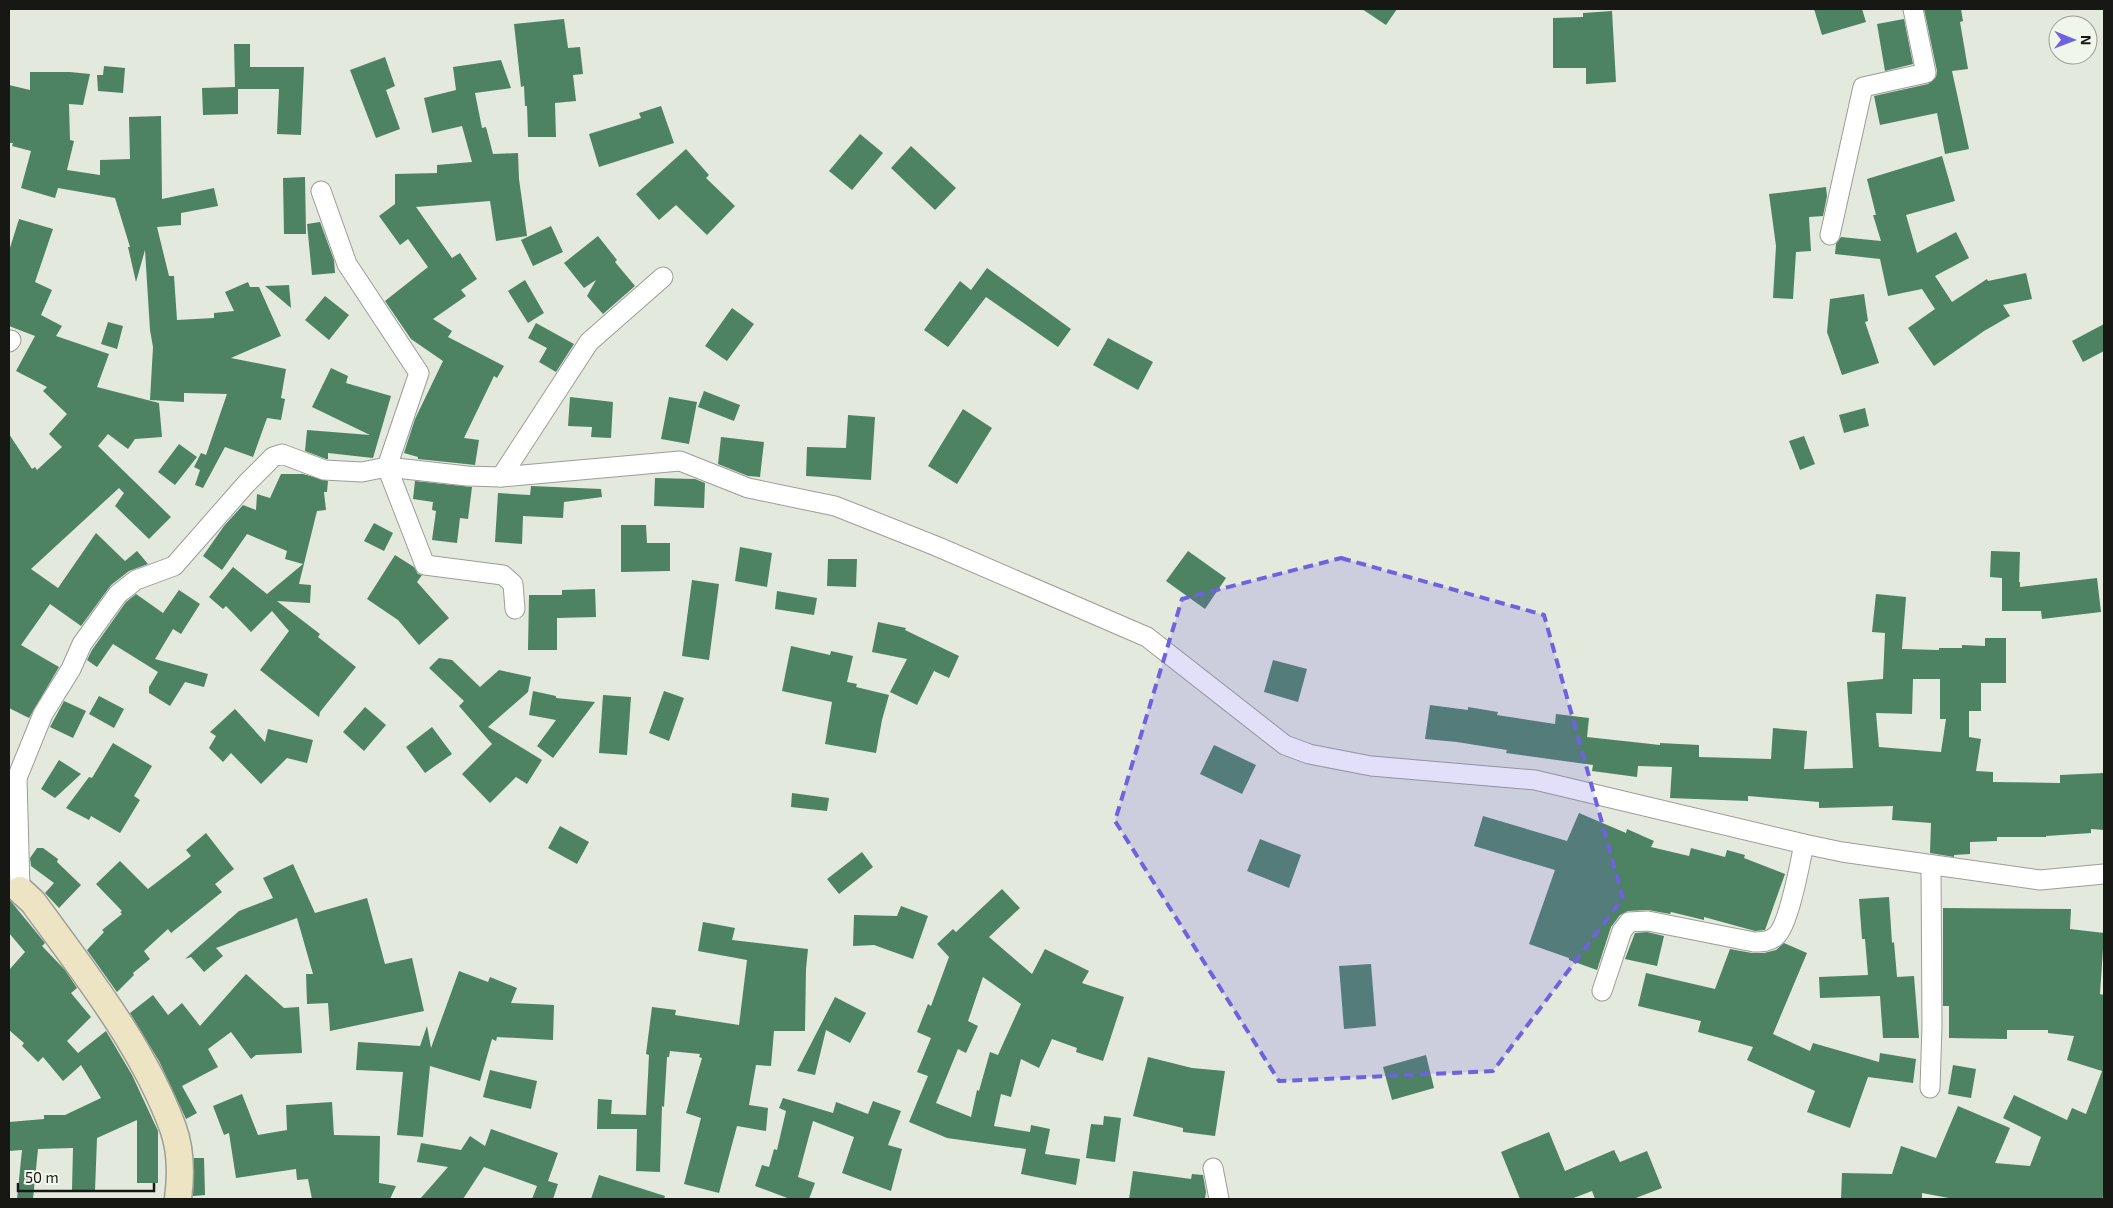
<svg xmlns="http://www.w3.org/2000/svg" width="2113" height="1208" font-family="'Exo 2',sans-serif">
	<rect width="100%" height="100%" fill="#e4e9de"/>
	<g fill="#4d8262" fill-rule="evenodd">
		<polygon points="1362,9 1397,9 1386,25"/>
		<polygon points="1814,9 1862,9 1866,22 1822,35"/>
		<polygon points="1924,9 1961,9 1963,21 1960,22 1968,69 1952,71 1969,149 1945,154 1937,113 1880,125 1874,96 1928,84 1936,77 1937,71"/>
		<polygon points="1612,11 1616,82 1586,84 1586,68 1553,68 1553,18 1583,17 1583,13"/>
		<polygon points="564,19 568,48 580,47 583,74 573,75 576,101 555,103 556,137 528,137 527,106 525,106 524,86 521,87 514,24"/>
		<polygon points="1904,19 1913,64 1885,71 1877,24"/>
		<polygon points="234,44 250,44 250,67 304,67 301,135 277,134 279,89 238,89 238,114 203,115 202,88 235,87"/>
		<polygon points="385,57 395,86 386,90 400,129 376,138 350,70"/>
		<polygon points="501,60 511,88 475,93 482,128 486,127 493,154 518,153 519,179 527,236 496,241 490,201 416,207 452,258 460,253 477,279 461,290 466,296 433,319 452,331 448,337 504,366 497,378 494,376 464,438 479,440 475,465 418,459 418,457 404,453 415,419 443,361 411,339 385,301 428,267 408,239 400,245 379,216 395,204 395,174 437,173 437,165 472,162 462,126 432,133 424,98 456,90 453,67"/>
		<polygon points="104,66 125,68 123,93 98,91 97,75 103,75"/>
		<polygon points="30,72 70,72 90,74 83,105 69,104 70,140 74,141 67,170 100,175 100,160 130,159 129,117 161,116 162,199 214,188 218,206 181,213 181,225 157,227 169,276 174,276 177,320 214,318 214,313 234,311 225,292 248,282 250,287 259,287 281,336 231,358 286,369 281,398 285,399 281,420 267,418 253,457 225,447 203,488 195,485 200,470 194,467 201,453 206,455 227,394 184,393 184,402 150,400 153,347 150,330 145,250 136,282 128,247 130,247 115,198 58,188 55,198 21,188 31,151 12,146 13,143 9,143 9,85 30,90"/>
		<polygon points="661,106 674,143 599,167 589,134 641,118 639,113"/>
		<polygon points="860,134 883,153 852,190 829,171"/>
		<polygon points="911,146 956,188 935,210 891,168"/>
		<polygon points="686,149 709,175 706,178 735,206 707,235 676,205 659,220 636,194"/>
		<polygon points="1942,156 1955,201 1906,215 1917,253 1956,232 1969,258 1935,276 1952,302 1987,279 1988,281 2026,273 2032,299 2003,305 2010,316 1984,331 1934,366 1908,328 1935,309 1922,289 1888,296 1880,259 1835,254 1836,244 1841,237 1881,241 1873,215 1876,215 1867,179"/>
		<polygon points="305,177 306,234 284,234 283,178"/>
		<polygon points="1826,187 1827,196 1823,216 1809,217 1811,251 1796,252 1793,299 1773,298 1776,246 1769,194"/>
		<polygon points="19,219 53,229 35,282 52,290 41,315 62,326 56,336 109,354 97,387 159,403 162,437 135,439 128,449 108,434 98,446 171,517 149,539 115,506 124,493 119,488 31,569 58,588 96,533 125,561 137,551 148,564 129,571 111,585 81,626 50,604 21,645 59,667 29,718 9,708 9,434 32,469 35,467 37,470 62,447 49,434 67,414 43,391 47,387 16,371 35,336 9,326 9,251"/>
		<polygon points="320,222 334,260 335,273 312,275 307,224"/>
		<polygon points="551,226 563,252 533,266 521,240"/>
		<polygon points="598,236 617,260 615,262 635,286 603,314 587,296 596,280 584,288 564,263"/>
		<polygon points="987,268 1071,329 1058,347 986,297 948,347 924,330 960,281 971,290"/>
		<polygon points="525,280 544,313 528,323 508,291"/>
		<polygon points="289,285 291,308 265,286"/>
		<polygon points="1864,294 1868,321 1865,322 1879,363 1842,375 1827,332 1830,299"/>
		<polygon points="325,296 349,315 329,340 305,320"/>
		<polygon points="732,308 754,324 727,361 705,346"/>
		<polygon points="108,322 123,326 117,349 101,344"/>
		<polygon points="536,323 574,344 556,372 539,362 547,348 528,338"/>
		<polygon points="2104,324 2104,351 2083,362 2072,341"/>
		<polygon points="1108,338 1153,362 1138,390 1093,365"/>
		<polygon points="331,368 348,376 346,383 391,396 373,458 328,453 328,459 326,459 305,451 307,430 370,435 312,407"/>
		<polygon points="704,391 740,405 734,421 698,407"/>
		<polygon points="570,397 613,402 611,438 591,437 592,427 568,426"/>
		<polygon points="669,397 697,402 689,444 661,439"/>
		<polygon points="1865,408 1869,426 1844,433 1839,415"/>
		<polygon points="963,409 992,428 957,484 928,466"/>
		<polygon points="848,415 875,417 871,480 806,476 807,447 846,448"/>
		<polygon points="1804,436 1815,464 1800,470 1789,441"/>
		<polygon points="721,437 764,442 760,477 748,476 718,464"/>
		<polygon points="179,444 197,457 175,485 158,472"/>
		<polygon points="281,474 303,474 328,481 327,492 324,492 326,510 317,511 299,584 311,585 310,603 277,601 320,634 318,637 356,667 320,712 319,717 260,670 289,631 272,611 251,632 226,606 223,609 209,597 233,567 267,594 303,564 285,559 287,551 247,534 222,570 203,556 224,526 243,505 256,510 257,494 270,498"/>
		<polygon points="655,478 695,479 705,483 704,508 654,506"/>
		<polygon points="415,481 472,487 468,519 460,518 457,543 432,540 436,511 432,510 433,502 413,499"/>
		<polygon points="531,486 601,489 602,497 564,502 563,518 523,516 522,544 495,542 498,493 530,495"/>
		<polygon points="374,523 393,533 384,551 364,541"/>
		<polygon points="621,525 646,525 647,543 670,543 670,571 621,572"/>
		<polygon points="740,547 772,553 767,587 735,581"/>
		<polygon points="1188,551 1226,578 1205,609 1166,581"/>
		<polygon points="1991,551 2020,552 2019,582 2020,582 2020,587 2097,578 2101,612 2042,619 2041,611 2002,611 2002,578 1990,577"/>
		<polygon points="395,555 414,567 418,574 422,575 417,582 449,618 419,645 398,620 367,599"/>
		<polygon points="828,559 857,559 856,587 827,586"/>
		<polygon points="692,580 719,584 709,660 682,656"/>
		<polygon points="595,589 596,617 557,618 557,650 528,650 529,595 562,595 562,590"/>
		<polygon points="179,590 200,604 181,634 173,629 155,659 208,674 204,687 185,682 170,706 149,693 149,687 158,672 113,644 97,667 87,660 92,650 126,602 136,594 163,613"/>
		<polygon points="777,591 817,598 814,615 775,609"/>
		<path d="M1876,594L1906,597L1902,649L1939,650V648H1962V645L1985,646V638H2006V683H1981V711H1969V737L1981,739L1976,771L1993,772V782L2060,783V775L2104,773V830L2091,829V833L2046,836V837H1997V841L1970,842V854L1954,855V857L1930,853L1931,823L1892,820L1893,806L1819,808V802L1748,796V801L1670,798L1672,767L1638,766L1637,777L1592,771L1593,765L1506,753L1507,750L1457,742L1425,739L1430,705L1468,710V707L1498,712L1497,715L1555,724L1556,714L1589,718L1587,737L1660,745V743L1699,745V757L1771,759L1773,728L1807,731L1804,769L1853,768L1847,682L1883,679L1885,633L1872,632ZM1913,679H1940V719H1946L1941,752L1879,747L1876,713L1912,714Z"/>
		<polygon points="878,622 906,628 905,630 959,656 949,678 934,671 917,705 890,692 907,659 872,652"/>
		<polygon points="791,646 830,655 831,651 853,656 847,682 857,684 856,687 889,695 882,720 876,753 825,744 832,702 782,691"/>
		<polygon points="439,658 452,660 480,687 499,670 531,677 528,692 488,727 542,760 527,784 516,777 490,803 462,774 492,744 459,706 464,701 429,668"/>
		<polygon points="1273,660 1307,669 1298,702 1264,692"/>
		<polygon points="533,691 556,696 556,698 595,702 553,758 537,746 556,720 529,715"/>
		<polygon points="664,691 684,698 669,741 649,733"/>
		<polygon points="603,695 631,697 627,755 599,753"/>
		<polygon points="99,696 124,709 114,728 89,714"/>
		<polygon points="64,701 86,711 73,738 50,727"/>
		<polygon points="365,707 386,725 364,751 343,732"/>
		<polygon points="235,709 265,742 268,729 313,740 307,763 287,758 261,784 231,753 223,762 209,748 216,736 210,732"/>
		<polygon points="432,727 452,754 425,773 406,747"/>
		<polygon points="113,743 152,766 134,796 140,800 120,833 91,816 89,820 66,808 89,777 92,778"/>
		<polygon points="1214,745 1256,765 1242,794 1200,774"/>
		<polygon points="59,760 81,774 55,798 41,789"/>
		<polygon points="792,793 829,798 827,811 791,807"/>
		<polygon points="1579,813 1626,833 1627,829 1654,841 1651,847 1689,856 1691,848 1725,857 1727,850 1745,855 1744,858 1785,874 1765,930 1755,931 1704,917 1704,920 1671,912 1670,914 1648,910 1628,911 1620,915 1611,927 1597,970 1569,960 1569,958 1529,944 1555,870 1474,846 1483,816 1567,841"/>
		<polygon points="560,826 589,842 577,864 548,848"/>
		<polygon points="206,833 234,869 215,884 222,892 171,933 168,929 144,951 150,959 133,973 134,975 117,992 87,950 104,932 102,930 122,914 120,912 122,911 96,884 120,861 148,889 191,856 186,850"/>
		<polygon points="1260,839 1301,855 1289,888 1247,871"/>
		<polygon points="37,848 43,848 58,859 57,862 81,885 59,908 45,893 54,883 31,866 30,858"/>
		<polygon points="862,852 873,867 839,894 827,879"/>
		<polygon points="293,864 315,913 367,898 385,964 412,958 424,1011 330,1031 328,1003 307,1004 306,974 313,974 297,918 216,948 223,956 204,972 191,957 185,959 239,911 273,898 263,878"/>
		<path d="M1002,889L1020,908L989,937L1032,974L1045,949L1089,971L1082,983L1124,997L1103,1061L1076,1052L1077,1048L1052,1039L1039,1068L1021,1059L1011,1097L1001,1094L994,1126L1030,1132L1031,1125L1050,1129L1045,1154L1080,1159L1076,1185L1021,1174L1026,1149L947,1138L909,1122L928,1076L917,1072L931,1038L917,1032L928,1004L931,1006L949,957L937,944L953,929L956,932ZM983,977L1021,1004L998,1055L990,1052L979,1091L977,1090L971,1117L936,1103L958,1049L966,1053L978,1026L968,1021Z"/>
		<polygon points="1889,897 1892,943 1894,942 1897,977 1914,976 1919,1038 1883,1038 1880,996 1820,998 1819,977 1868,975 1865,939 1862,939 1859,899"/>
		<polygon points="9,899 45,943 42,946 65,970 77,988 71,993 91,1017 67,1041 78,1053 106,1031 132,1075 158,1131 158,1183 137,1183 137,1120 97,1138 95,1191 72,1190 73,1148 38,1149 33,1199 17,1199 22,1150 9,1151 9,1122 44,1119 44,1115 65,1115 101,1098 81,1065 63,1081 43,1057 38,1062 22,1046 24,1043 9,1030 9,970 25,952 9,933"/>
		<polygon points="901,906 928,916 913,959 874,945 853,946 854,915 897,916"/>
		<polygon points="1943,908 2071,909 2070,929 2104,933 2100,994 2104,995 2104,1194 2102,1199 1954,1199 1922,1193 1922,1199 1841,1199 1842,1173 1892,1174 1901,1146 1936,1158 1958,1106 2010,1128 1995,1163 2030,1166 2041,1137 2003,1118 2014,1095 2067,1120 2072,1108 2086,1114 2102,1071 2067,1060 2074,1036 2048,1033 2048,1030 2007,1030 2007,1039 1949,1038 1949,1006 1943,1006"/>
		<polygon points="703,922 735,928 732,940 808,949 806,969 805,1031 774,1031 771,1066 756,1065 749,1105 768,1108 766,1131 737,1126 719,1193 684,1184 701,1118 686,1113 702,1058 699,1057 700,1054 670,1051 669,1057 667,1057 664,1107 662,1106 660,1172 636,1171 637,1129 597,1129 598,1099 612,1100 611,1114 646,1115 649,1055 646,1054 652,1007 676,1010 675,1015 739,1025 747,960 698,951"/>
		<polygon points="1647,932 1664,936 1657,966 1625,959 1635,933"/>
		<polygon points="1784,943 1807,953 1773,1034 1810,1051 1813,1043 1879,1062 1880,1053 1916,1059 1913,1083 1868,1077 1850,1128 1807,1112 1815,1091 1747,1060 1753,1047 1698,1032 1701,1021 1638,1006 1646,973 1715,989 1730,949 1752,953 1764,953 1776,950"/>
		<polygon points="1371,964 1376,1026 1344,1029 1339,966"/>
		<polygon points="459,971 488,982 490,977 517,988 511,1003 554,1005 553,1040 497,1037 496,1041 492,1039 480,1081 430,1066 423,1137 397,1135 403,1072 356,1070 358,1042 420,1046 427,1026 431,1048"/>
		<polygon points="246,974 284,1008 299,1007 302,1053 256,1055 251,1059 231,1032 208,1049 218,1067 182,1086 197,1113 186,1119 159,1061 130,1013 153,995 168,1015 182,1003 200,1026"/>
		<polygon points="835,997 866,1013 850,1043 826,1030 815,1075 797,1071"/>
		<polygon points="1426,1055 1434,1088 1392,1100 1383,1067"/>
		<polygon points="1148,1057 1192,1068 1225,1071 1215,1136 1183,1132 1183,1128 1133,1116"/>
		<polygon points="1953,1065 1976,1069 1971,1098 1948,1094"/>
		<polygon points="490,1070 537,1081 531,1109 483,1097"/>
		<polygon points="242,1094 258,1135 287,1130 286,1105 332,1102 334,1135 380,1136 379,1183 396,1186 390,1199 312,1199 308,1179 297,1180 296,1169 236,1178 229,1133 224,1135 213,1106"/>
		<polygon points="783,1098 833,1113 836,1102 868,1114 873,1101 901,1111 888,1145 902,1149 891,1191 842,1173 854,1137 813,1121 798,1177 815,1183 809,1199 790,1199 755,1186 762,1165 769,1167 774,1149 777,1150 786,1111 779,1108"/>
		<polygon points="1104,1116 1121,1118 1115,1162 1086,1158 1091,1124 1103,1125"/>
		<polygon points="491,1129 558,1153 548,1181 558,1184 553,1199 532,1199 537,1186 484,1167 463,1199 420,1199 448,1167 417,1162 421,1143 461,1150 470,1136 485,1146"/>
		<polygon points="1549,1132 1565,1171 1614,1150 1620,1162 1647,1151 1662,1188 1633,1199 1595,1199 1592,1191 1571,1199 1520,1199 1501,1152"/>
		<polygon points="194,1158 204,1158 205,1195 193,1196"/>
		<polygon points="1133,1171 1191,1179 1192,1174 1203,1175 1206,1192 1205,1199 1129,1199"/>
		<polygon points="599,1175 665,1196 664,1199 591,1199"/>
	</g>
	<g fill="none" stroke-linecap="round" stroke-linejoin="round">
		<g stroke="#9a9e94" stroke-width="21">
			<g id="street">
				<polyline points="321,191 347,264 419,373 387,467 425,565 503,575 513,584 515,609"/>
				<polyline points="1830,235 1863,87 1926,73 1913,9"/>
				<polyline points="9,342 11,340"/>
				<polyline points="501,477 589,342 663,277"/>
				<polyline points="20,890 17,778 43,714 71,669 82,644 118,594 136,580 174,566 246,484 273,457 282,454 324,470 362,472 387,467 467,476 501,477 680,461 748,488 835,506 936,546 1147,637 1285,745 1309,754 1371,766 1535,780 1804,844 1842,852 2040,880 2104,874"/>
				<path d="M1602,991L1622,931L1629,922L1648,921L1754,942C1762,942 1770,942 1776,936C1789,925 1800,863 1804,844"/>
				<polyline points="1930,1088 1932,1026 1931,866"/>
				<polyline points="1213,1168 1219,1199"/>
			</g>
		</g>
		<g stroke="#9a9e94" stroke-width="29">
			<path id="secondary" d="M20,890L33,902C84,972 143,1046 173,1128C181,1150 181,1176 178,1199"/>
		</g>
		<use href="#street" stroke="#fff" stroke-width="19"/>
		<use href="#secondary" stroke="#ede4c3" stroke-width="26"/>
	</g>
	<path fill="#6e63de" fill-opacity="0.2" stroke="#6e63de" stroke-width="4" stroke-dasharray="10 6" stroke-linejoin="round" d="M1341,558L1544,615L1623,898L1493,1071L1279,1081L1115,821L1182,599Z"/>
	<rect width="2113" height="1208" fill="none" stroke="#171814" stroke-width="20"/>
	<g transform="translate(2073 40) rotate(91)"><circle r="24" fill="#f1f6eb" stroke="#9a9d95"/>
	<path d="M0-4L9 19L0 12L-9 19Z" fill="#6e63de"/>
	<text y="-8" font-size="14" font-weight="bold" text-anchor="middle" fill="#171814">N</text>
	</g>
	<path d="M18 1183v8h136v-8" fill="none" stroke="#171814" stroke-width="2.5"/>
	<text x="25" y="1183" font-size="15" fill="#171814" stroke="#f1f6eb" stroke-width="4" paint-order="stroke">50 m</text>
</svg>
